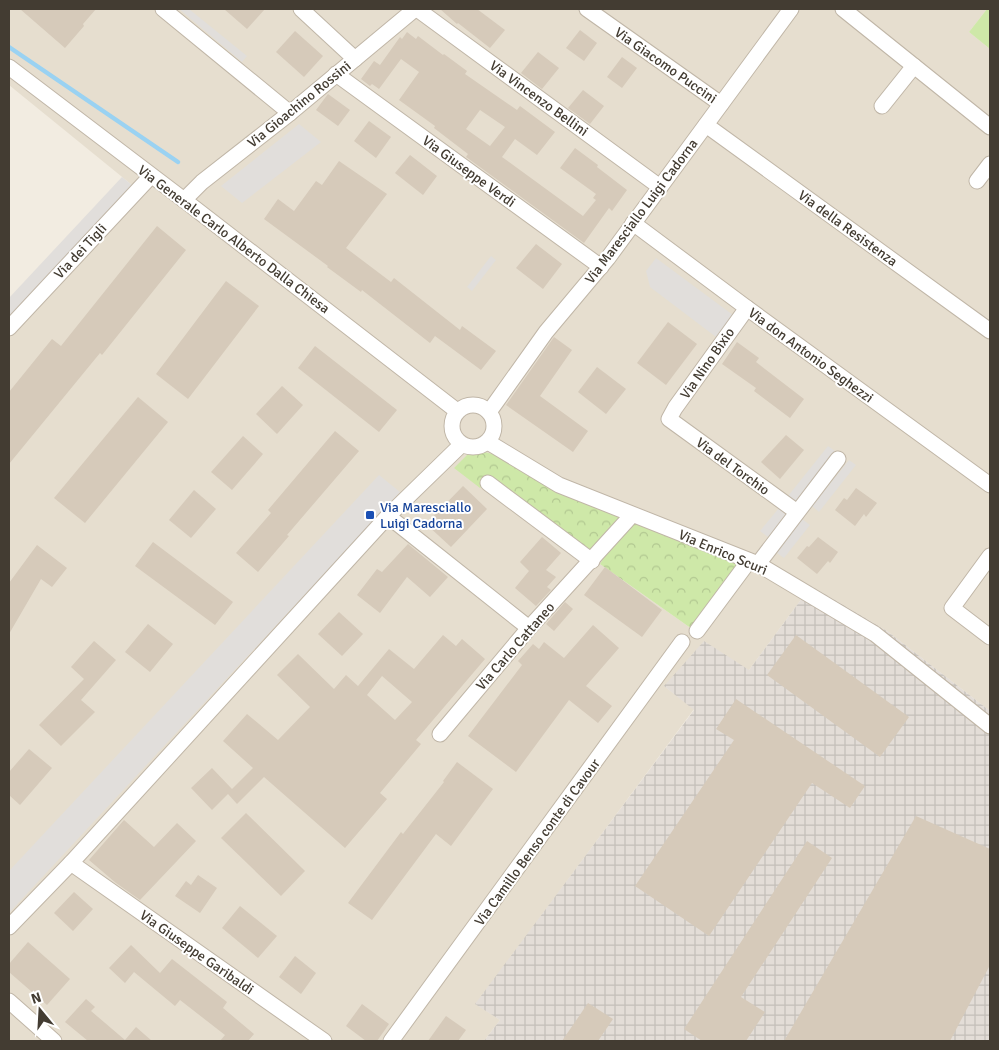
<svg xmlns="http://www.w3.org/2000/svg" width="999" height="1050" font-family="Signika,sans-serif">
	<defs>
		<pattern id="industrial-grid" width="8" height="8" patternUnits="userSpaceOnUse" patternTransform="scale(1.25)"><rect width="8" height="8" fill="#e3ddd7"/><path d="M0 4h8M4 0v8" fill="none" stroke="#c4bfb9"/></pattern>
		<pattern id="park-crowns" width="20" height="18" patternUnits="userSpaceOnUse" patternTransform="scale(1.25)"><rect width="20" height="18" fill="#cee8a8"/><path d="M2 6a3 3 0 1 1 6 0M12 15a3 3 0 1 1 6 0" fill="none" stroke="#b2c891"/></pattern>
	</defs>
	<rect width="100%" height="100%" fill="#f2ece1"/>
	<path fill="#e6decf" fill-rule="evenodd" d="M9,9H987L969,32L990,49V711L887,631L811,586L749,670L664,686L694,709L476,1004L500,1020L484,1041H9V327L132,185L9,85ZM489,477L741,565L692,629L600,564L604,560Z"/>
	<polygon fill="url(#industrial-grid)" points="811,586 887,631 990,711 990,1041 484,1041 500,1020 475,1004 694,710 664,686 704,641 749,670"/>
	<polygon fill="url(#park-crowns)" points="485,452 503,457 741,565 692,629 600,564 603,559 490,477 480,488 454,468 468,454"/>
	<polygon fill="#cee8a8" points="987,9 990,9 990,49 969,32"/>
	<g fill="#e1dedb">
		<polygon points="179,9 189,9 247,56 242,62"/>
		<polygon points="299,124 321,142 242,203 221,186"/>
		<polygon points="122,177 132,185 9,318 9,298"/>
		<polygon points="491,256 496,260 472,291 467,287"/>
		<polygon points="656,258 733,315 716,337 650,287 646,271"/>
		<polygon points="828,446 835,451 795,502 788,496"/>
		<polygon points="849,460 856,465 819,512 812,506"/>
		<polygon points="379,475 400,492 9,913 9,871"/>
		<polygon points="779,508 786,515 768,537 760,531"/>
		<polygon points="802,519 810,525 784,558 777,553"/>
	</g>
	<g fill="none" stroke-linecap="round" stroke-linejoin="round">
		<polyline stroke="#9ad2f2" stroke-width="4.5" points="9,47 178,162"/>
	</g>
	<g fill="#d6caba" fill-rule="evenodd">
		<polygon points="20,9 96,9 83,24 84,26 65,48"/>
		<polygon points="224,9 265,9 247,29"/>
		<polygon points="440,9 477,9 505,30 490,48 458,23 457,24"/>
		<polygon points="580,30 597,43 584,61 566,48"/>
		<polygon points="295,31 323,56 304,77 276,52"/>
		<path d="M407,32L416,39L418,36L443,55L444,54L467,71L465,74L517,110L520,106L555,132L537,155L515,139L502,157L583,216L596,200L593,198L596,194L560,168L575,148L598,165L597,167L627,190L612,211L609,208L584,243L466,157L468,154L434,128L435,126L399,100L419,72L401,59L379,89L372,84L370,86L361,79L374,61L380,65L400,37L402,39ZM480,110L505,127L490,146L466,129Z"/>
		<polygon points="538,52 559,68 542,89 521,73"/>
		<polygon points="622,57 637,68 622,88 607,77"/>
		<polygon points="583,90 604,106 590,124 568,108"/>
		<polygon points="328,94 350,110 338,126 316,110"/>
		<polygon points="369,121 391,137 376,158 354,141"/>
		<polygon points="410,155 437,176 423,195 395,173"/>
		<polygon points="339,161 387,194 346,248 391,282 394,278 460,330 462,326 496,351 481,370 435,336 430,343 362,290 361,292 327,267 328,266 264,219 278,199 294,211 316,181 322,185"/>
		<polygon points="157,226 186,250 102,355 100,353 9,464 9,392 52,339 61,346"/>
		<polygon points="536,244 562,264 543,289 516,268"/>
		<polygon points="226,281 259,306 188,399 156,374"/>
		<polygon points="668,322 697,344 666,385 637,363"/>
		<polygon points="554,337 572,350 540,396 588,431 573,452 506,405"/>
		<polygon points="737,342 759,358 756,362 804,399 790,418 754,391 756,388 722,364"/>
		<polygon points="315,346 397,410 379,432 298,368"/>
		<polygon points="597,367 626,389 606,414 578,392"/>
		<polygon points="282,386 303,405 277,434 256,414"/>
		<polygon points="138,397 168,422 85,523 54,498"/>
		<polygon points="335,431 359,451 287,535 289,536 258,572 236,553 271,513 268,510"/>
		<polygon points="786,435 804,450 780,479 761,462"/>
		<polygon points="243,436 263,454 232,490 211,472"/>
		<polygon points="463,486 487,509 451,547 426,524"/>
		<polygon points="856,488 877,503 866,517 864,514 855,526 835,510 844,498 847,500"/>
		<polygon points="194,490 216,509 191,538 169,520"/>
		<polygon points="542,537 561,553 546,570 556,577 547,587 551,590 536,606 515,588 529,571 520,562"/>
		<polygon points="818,537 838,552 830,563 828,561 817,574 797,558 807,546 809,547"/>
		<polygon points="153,542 233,602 215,625 135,566"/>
		<polygon points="408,544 448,577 430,597 407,577 380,613 357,595 377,569 382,572"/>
		<polygon points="37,545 67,568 52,587 41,579 9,634 9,583"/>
		<polygon points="605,567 662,610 642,637 584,595"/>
		<polygon points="565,602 573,609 554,631 546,624"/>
		<polygon points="339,612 363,634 342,656 318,634"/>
		<polygon points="148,624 173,644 150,672 125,652"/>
		<polygon points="593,625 619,648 586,686 612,706 598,723 569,700 516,772 468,736 522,665 518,661 533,644 539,649 544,642 564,658"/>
		<path d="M443,635L456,646L462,639L485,659L416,740L421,744L380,793L387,799L345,848L264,777L237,804L228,794L212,810L191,788L212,768L232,789L253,768L223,741L247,714L278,740L310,707L277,675L298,654L334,689L346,675L358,686L389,649L414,669ZM382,676L412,702L395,720L367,695Z"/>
		<polygon points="796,635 909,717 880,757 767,675"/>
		<polygon points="94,641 116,660 81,700 95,712 61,746 39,725 84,679 71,667"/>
		<polygon points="736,699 865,786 850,808 812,783 709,936 635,886 734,740 716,729"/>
		<polygon points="29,749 52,768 20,805 9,795 9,772"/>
		<polygon points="457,762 493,789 451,846 436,834 372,920 348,903 401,832 403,834 444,782 443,781"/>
		<polygon points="246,813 305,871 281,896 221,838"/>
		<polygon points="916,816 990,849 990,965 950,1041 784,1041"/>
		<polygon points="124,820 154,847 177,823 196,841 140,900 116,883 89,860"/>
		<polygon points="807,841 832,858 741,997 765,1012 746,1041 702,1041 684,1029"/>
		<polygon points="198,875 217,888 200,913 175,896 186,881 191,885"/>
		<polygon points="74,892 93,909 73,931 54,913"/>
		<polygon points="240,906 277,936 258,958 222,928"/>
		<polygon points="28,942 70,979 47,1005 9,972 9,964"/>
		<polygon points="131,945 160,973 172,959 227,1002 223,1008 254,1034 248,1041 220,1041 225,1035 180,1000 175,1006 134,972 125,983 109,968"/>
		<polygon points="295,956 316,973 301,994 279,977"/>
		<polygon points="86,999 95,1007 91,1011 125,1040 136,1027 152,1041 88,1041 65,1022"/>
		<polygon points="588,1003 613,1019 598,1041 562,1041"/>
		<polygon points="362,1004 389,1024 377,1041 366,1041 346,1026"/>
		<polygon points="446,1016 466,1030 458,1041 428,1041"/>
	</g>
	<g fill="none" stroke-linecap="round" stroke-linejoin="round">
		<g stroke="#c0b6a7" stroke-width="17">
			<g id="street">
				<polyline points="163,9 290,113"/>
				<polyline points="301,9 355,59"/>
				<polyline points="417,9 660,187"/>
				<polyline points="587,9 721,104"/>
				<polyline points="843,9 990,127"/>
				<polyline points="9,67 184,200 457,411"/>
				<polyline points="336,74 601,267"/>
				<polyline points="882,106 914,66"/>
				<polyline points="706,125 990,331"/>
				<polyline points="977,181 990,164"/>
				<polyline points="184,200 202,182 290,113 415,9"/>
				<polyline points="633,223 747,308 990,485"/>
				<polyline points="747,308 675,408 669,419 797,512"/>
				<polyline points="9,328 151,176"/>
				<circle cx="473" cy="426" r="21"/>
				<polyline points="489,412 546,332 608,258 791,9"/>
				<polyline points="488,442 559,485 758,564 875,634 990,726"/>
				<polyline points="488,483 592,561"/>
				<polyline points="388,516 529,628"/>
				<polyline points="990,556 952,608 990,637"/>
				<polyline points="758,564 838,459"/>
				<polyline points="697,631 749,561"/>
				<polyline points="440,734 529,628 632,515"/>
				<polyline points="71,863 324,1041"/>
				<polyline points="9,927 71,863 388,516 461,445"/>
				<polyline points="9,1001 54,1041"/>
				<polyline points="391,1041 682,642"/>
			</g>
		</g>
		<use href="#street" stroke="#fff" stroke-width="15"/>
	</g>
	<rect fill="#1a4fb4" stroke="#fff" stroke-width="2" x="365" y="510" width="10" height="10" rx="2.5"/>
	<g text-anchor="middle" stroke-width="4" stroke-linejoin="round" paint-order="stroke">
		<g font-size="14" fill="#433c32" stroke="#fff">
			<text transform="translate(666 65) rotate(35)" y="5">Via Giacomo Puccini</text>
			<text transform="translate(539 98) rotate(36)" y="5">Via Vincenzo Bellini</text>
			<text transform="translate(299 104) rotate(-39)" y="5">Via Gioachino Rossini</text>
			<text transform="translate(469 171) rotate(36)" y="5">Via Giuseppe Verdi</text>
			<text transform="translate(641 211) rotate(-53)" y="5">Via Maresciallo Luigi Cadorna</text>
			<text transform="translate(848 228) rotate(36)" y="5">Via della Resistenza</text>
			<text transform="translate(234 239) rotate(37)" y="5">Via Generale Carlo Alberto Dalla Chiesa</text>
			<text transform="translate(80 251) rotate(-47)" y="5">Via dei Tigli</text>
			<text transform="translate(811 355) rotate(36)" y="5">Via don Antonio Seghezzi</text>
			<text transform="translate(707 363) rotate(-55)" y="5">Via Nino Bixio</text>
			<text transform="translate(733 466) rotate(36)" y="5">Via del Torchio</text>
			<text transform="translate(723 552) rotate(23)" y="5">Via Enrico Scuri</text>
			<text transform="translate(515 646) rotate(-49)" y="5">Via Carlo Cattaneo</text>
			<text transform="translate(537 842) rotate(-54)" y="5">Via Camillo Benso conte di Cavour</text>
			<text transform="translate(197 952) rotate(35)" y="5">Via Giuseppe Garibaldi</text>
		</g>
		<g font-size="14" fill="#164399" stroke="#fff" text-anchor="start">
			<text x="380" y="512">Via Maresciallo<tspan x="380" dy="16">Luigi Cadorna</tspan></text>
		</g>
	</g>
	<rect width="999" height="1050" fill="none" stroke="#433c32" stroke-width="20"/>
	<g transform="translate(40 1010) rotate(342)" stroke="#ffffff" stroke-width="4" paint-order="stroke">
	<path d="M0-4L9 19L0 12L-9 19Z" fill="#433c32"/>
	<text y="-8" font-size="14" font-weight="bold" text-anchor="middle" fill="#433c32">N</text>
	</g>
</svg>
